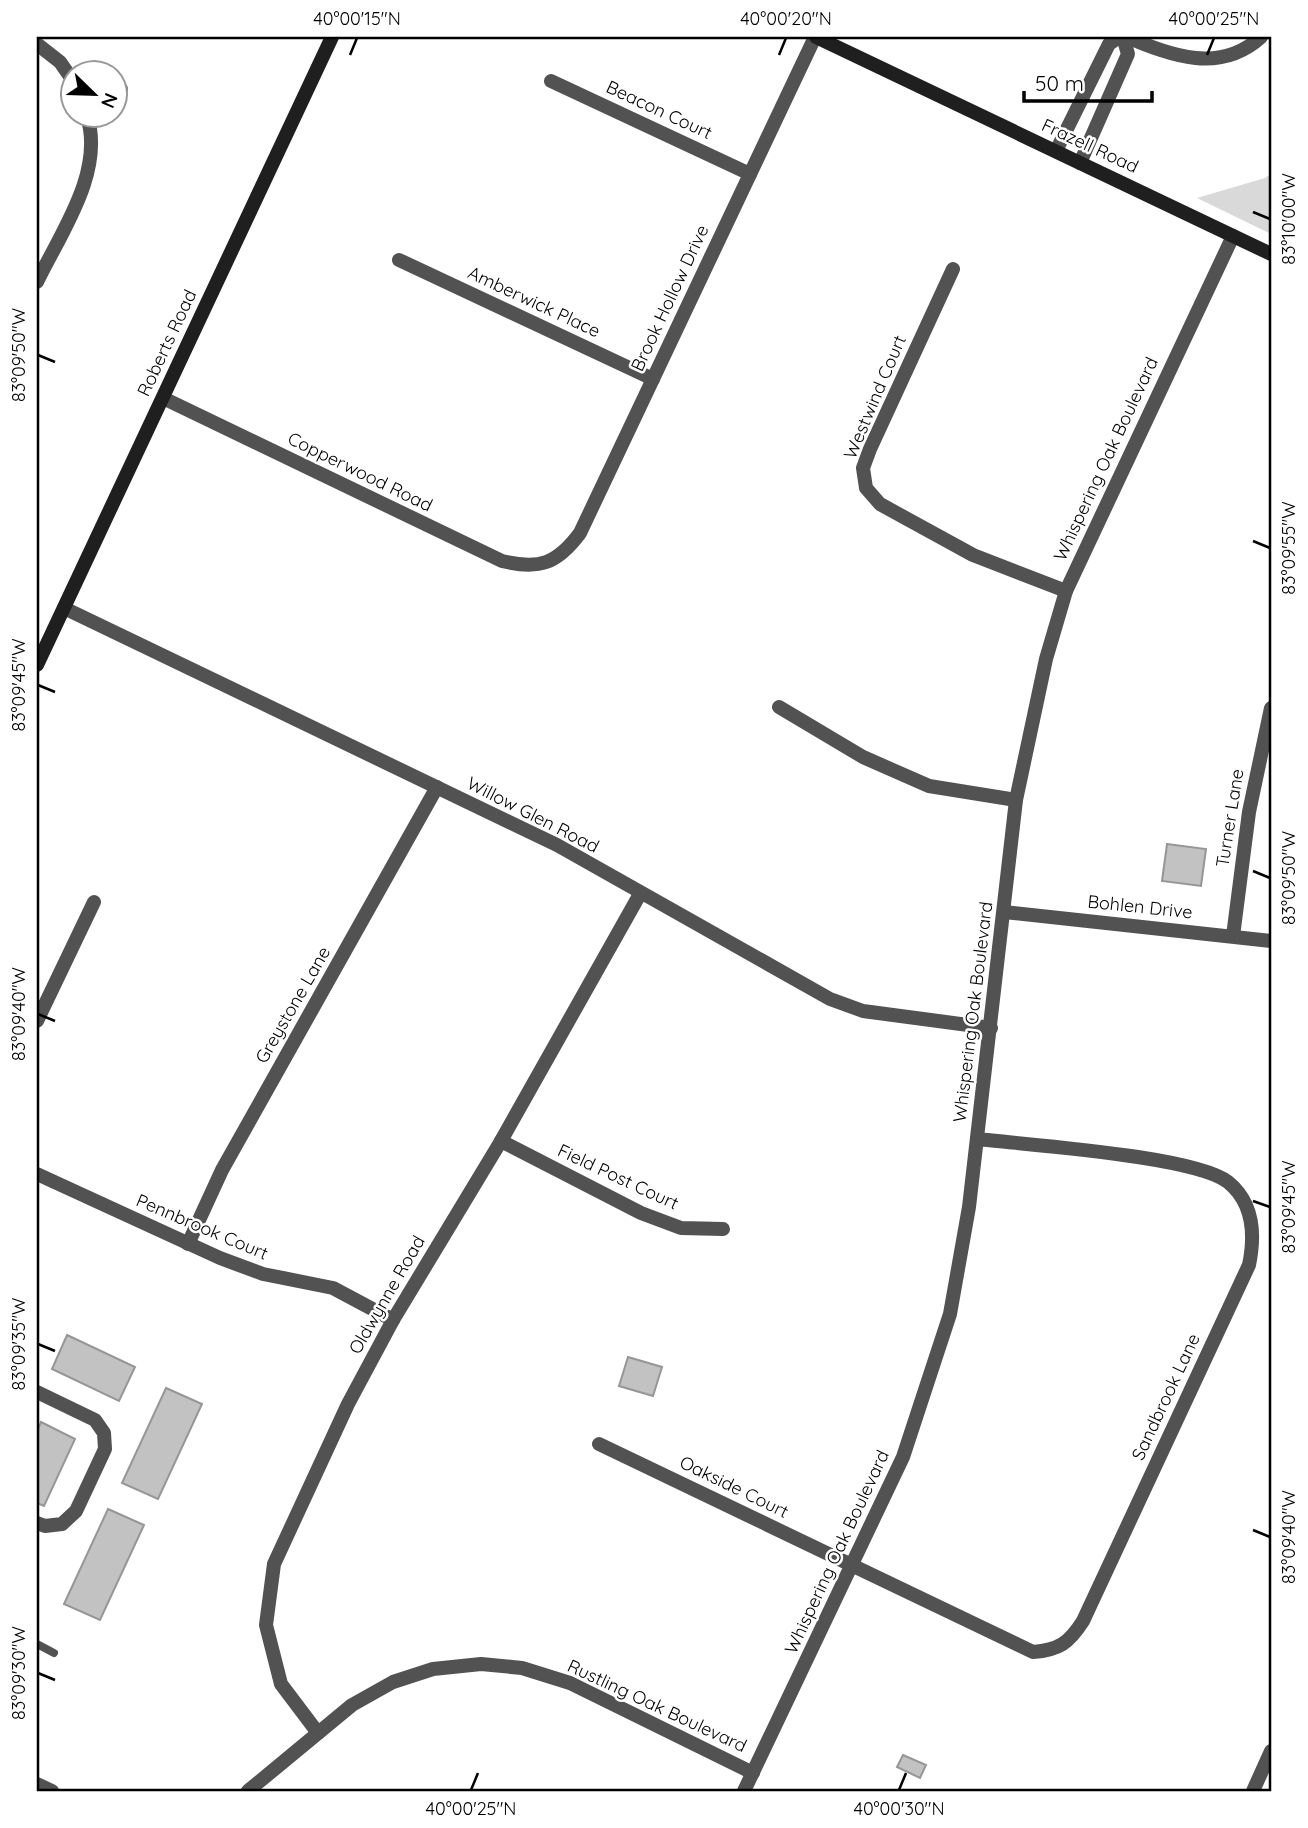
<svg xmlns="http://www.w3.org/2000/svg" width="1308" height="1828" font-family="Quicksand,sans-serif">
	<rect width="100%" height="100%" fill="#fff"/>
	<polygon fill="#d9d9d9" points="1271,174 1271,234 1197,198 1265,178"/>
	<g fill="#c2c2c2" stroke="#969696" stroke-width="2">
		<polygon points="1167,844 1206,849 1201,886 1162,881"/>
		<polygon points="67,1335 135,1367 119,1401 52,1369"/>
		<polygon points="628,1357 662,1367 653,1396 619,1386"/>
		<polygon points="166,1388 202,1404 158,1499 122,1483"/>
		<polygon points="41,1422 75,1439 44,1506 37,1503 37,1432"/>
		<polygon points="108,1509 144,1525 100,1620 64,1604"/>
		<polygon points="903,1755 926,1765 920,1778 897,1767"/>
	</g>
	<g fill="none" stroke-linecap="round" stroke-linejoin="round">
		<polyline stroke="#525252" stroke-width="8" points="37,1644 54,1653"/>
		<g stroke="#525252" stroke-width="14">
			<path d="M1127,37C1172,56 1220,74 1261,37"/>
			<polyline points="37,44 60,62 74,82"/>
			<polyline points="551,81 750,174"/>
			<polyline points="116,91 121,89"/>
			<polyline points="1056,151 1109,44 1119,37"/>
			<polyline points="1080,163 1128,54 1123,37"/>
			<polyline points="399,260 653,379"/>
			<polyline points="953,269 870,449 863,468 866,488 880,504 973,555 1066,591"/>
			<path d="M37,282C60,234 105,172 87,116"/>
			<path d="M163,398L502,561C539,570 557,564 580,533L815,37"/>
			<polyline points="64,608 557,845 830,999 863,1011 991,1028"/>
			<polyline points="779,707 863,757 929,786 1016,800"/>
			<polyline points="1004,912 1271,941"/>
			<polyline points="1233,936 1249,812 1271,708"/>
			<polyline points="37,1021 94,902"/>
			<polyline points="501,1141 641,1213 681,1228 723,1229"/>
			<polyline points="37,1174 220,1258 263,1274 333,1288 393,1320"/>
			<polyline points="188,1244 222,1170 437,787"/>
			<polyline points="37,1392 95,1420 104,1433 105,1449 76,1511 62,1524 45,1526 37,1523"/>
			<path d="M599,1444L1033,1652C1059,1650 1069,1643 1083,1621L1249,1265C1255,1236 1254,1203 1228,1182C1195,1156 1028,1145 978,1139"/>
			<polyline points="318,1733 281,1684 266,1625 274,1564 348,1404 393,1320 501,1141 640,894"/>
			<polyline points="37,1784 52,1791"/>
			<polyline points="248,1791 352,1705 393,1682 433,1669 481,1664 522,1668 570,1683 753,1773"/>
			<polyline points="744,1791 903,1457 950,1314 969,1207 1016,800 1046,659 1066,591 1233,236"/>
			<polyline points="1253,1791 1271,1751"/>
		</g>
		<g stroke="#1f1f1f" stroke-width="14">
			<polyline points="816,37 1271,254"/>
			<polyline points="37,665 332,37"/>
		</g>
	</g>
	<path fill="none" stroke="#000" stroke-width="2.5" d="M350,55L357,38M779,55L786,38M1207,55L1214,38M1253,212L1270,219M38,355L55,362M1253,541L1270,548M38,685L55,692M1253,871L1270,878M38,1014L55,1021M1253,1201L1270,1207M38,1344L55,1351M1253,1530L1270,1537M38,1673L55,1680M471,1790L478,1773M899,1790L906,1773"/>
	<g text-anchor="middle" stroke-width="5" stroke-linejoin="round" paint-order="stroke">
		<g font-size="18" fill="#000" stroke="#fff">
			<text transform="translate(659 110) rotate(25)" y="6">Beacon Court</text>
			<text transform="translate(1090 146) rotate(25)" y="6">Frazell Road</text>
			<text transform="translate(670 298) rotate(-65)" y="6">Brook Hollow Drive</text>
			<text transform="translate(534 302) rotate(25)" y="6">Amberwick Place</text>
			<text transform="translate(167 343) rotate(-65)" y="6">Roberts Road</text>
			<text transform="translate(875 397) rotate(-67)" y="6">Westwind Court</text>
			<text transform="translate(1106 459) rotate(-65)" y="6">Whispering Oak Boulevard</text>
			<text transform="translate(360 472) rotate(26)" y="6">Copperwood Road</text>
			<text transform="translate(533 815) rotate(27)" y="6">Willow Glen Road</text>
			<text transform="translate(1230 818) rotate(-81)" y="6">Turner Lane</text>
			<text transform="translate(1140 907) rotate(6)" y="6">Bohlen Drive</text>
			<text transform="translate(293 1005) rotate(-60)" y="6">Greystone Lane</text>
			<text transform="translate(973 1012) rotate(-83)" y="6">Whispering Oak Boulevard</text>
			<text transform="translate(618 1177) rotate(25)" y="6">Field Post Court</text>
			<text transform="translate(202 1227) rotate(23)" y="6">Pennbrook Court</text>
			<text transform="translate(387 1295) rotate(-60)" y="6">Oldwynne Road</text>
			<text transform="translate(1166 1397) rotate(-65)" y="6">Sandbrook Lane</text>
			<text transform="translate(734 1487) rotate(26)" y="6">Oakside Court</text>
			<text transform="translate(837 1552) rotate(-65)" y="6">Whispering Oak Boulevard</text>
			<text transform="translate(657 1706) rotate(25)" y="6">Rustling Oak Boulevard</text>
		</g>
	</g>
	<rect width="1308" height="1828" fill="none" stroke="#ffffff" stroke-width="77"/>
	<g transform="translate(94 94) rotate(113)"><circle r="33" fill="#ffffff" stroke="#999999" stroke-width="2"/>
	<path d="M0-5L12 26L0 18L-12 26Z" fill="#000000"/>
	<text y="-10" font-size="19" font-weight="bold" text-anchor="middle" fill="#000000">N</text>
	</g>
	<path d="M1024 91v10h128v-10" fill="none" stroke="#000000" stroke-width="3.5"/>
	<text x="1035" y="91" font-size="21" fill="#000000" stroke="#ffffff" stroke-width="5" paint-order="stroke">50 m</text>
	<rect x="38" y="38" width="1232" height="1752" fill="none" stroke="#000" stroke-width="2.5"/>
	<g font-size="18" text-anchor="middle" fill="#000">
		<text x="357" y="25">40°00'15"N</text>
		<text x="786" y="25">40°00'20"N</text>
		<text x="1214" y="25">40°00'25"N</text>
		<text transform="translate(1289 219) rotate(-90)" y="6">83°10'00"W</text>
		<text transform="translate(19 355) rotate(-90)" y="6">83°09'50"W</text>
		<text transform="translate(1289 548) rotate(-90)" y="6">83°09'55"W</text>
		<text transform="translate(19 685) rotate(-90)" y="6">83°09'45"W</text>
		<text transform="translate(1289 878) rotate(-90)" y="6">83°09'50"W</text>
		<text transform="translate(19 1014) rotate(-90)" y="6">83°09'40"W</text>
		<text transform="translate(1289 1207) rotate(-90)" y="6">83°09'45"W</text>
		<text transform="translate(19 1344) rotate(-90)" y="6">83°09'35"W</text>
		<text transform="translate(1289 1537) rotate(-90)" y="6">83°09'40"W</text>
		<text transform="translate(19 1673) rotate(-90)" y="6">83°09'30"W</text>
		<text x="471" y="1815">40°00'25"N</text>
		<text x="899" y="1815">40°00'30"N</text>
	</g>
</svg>
